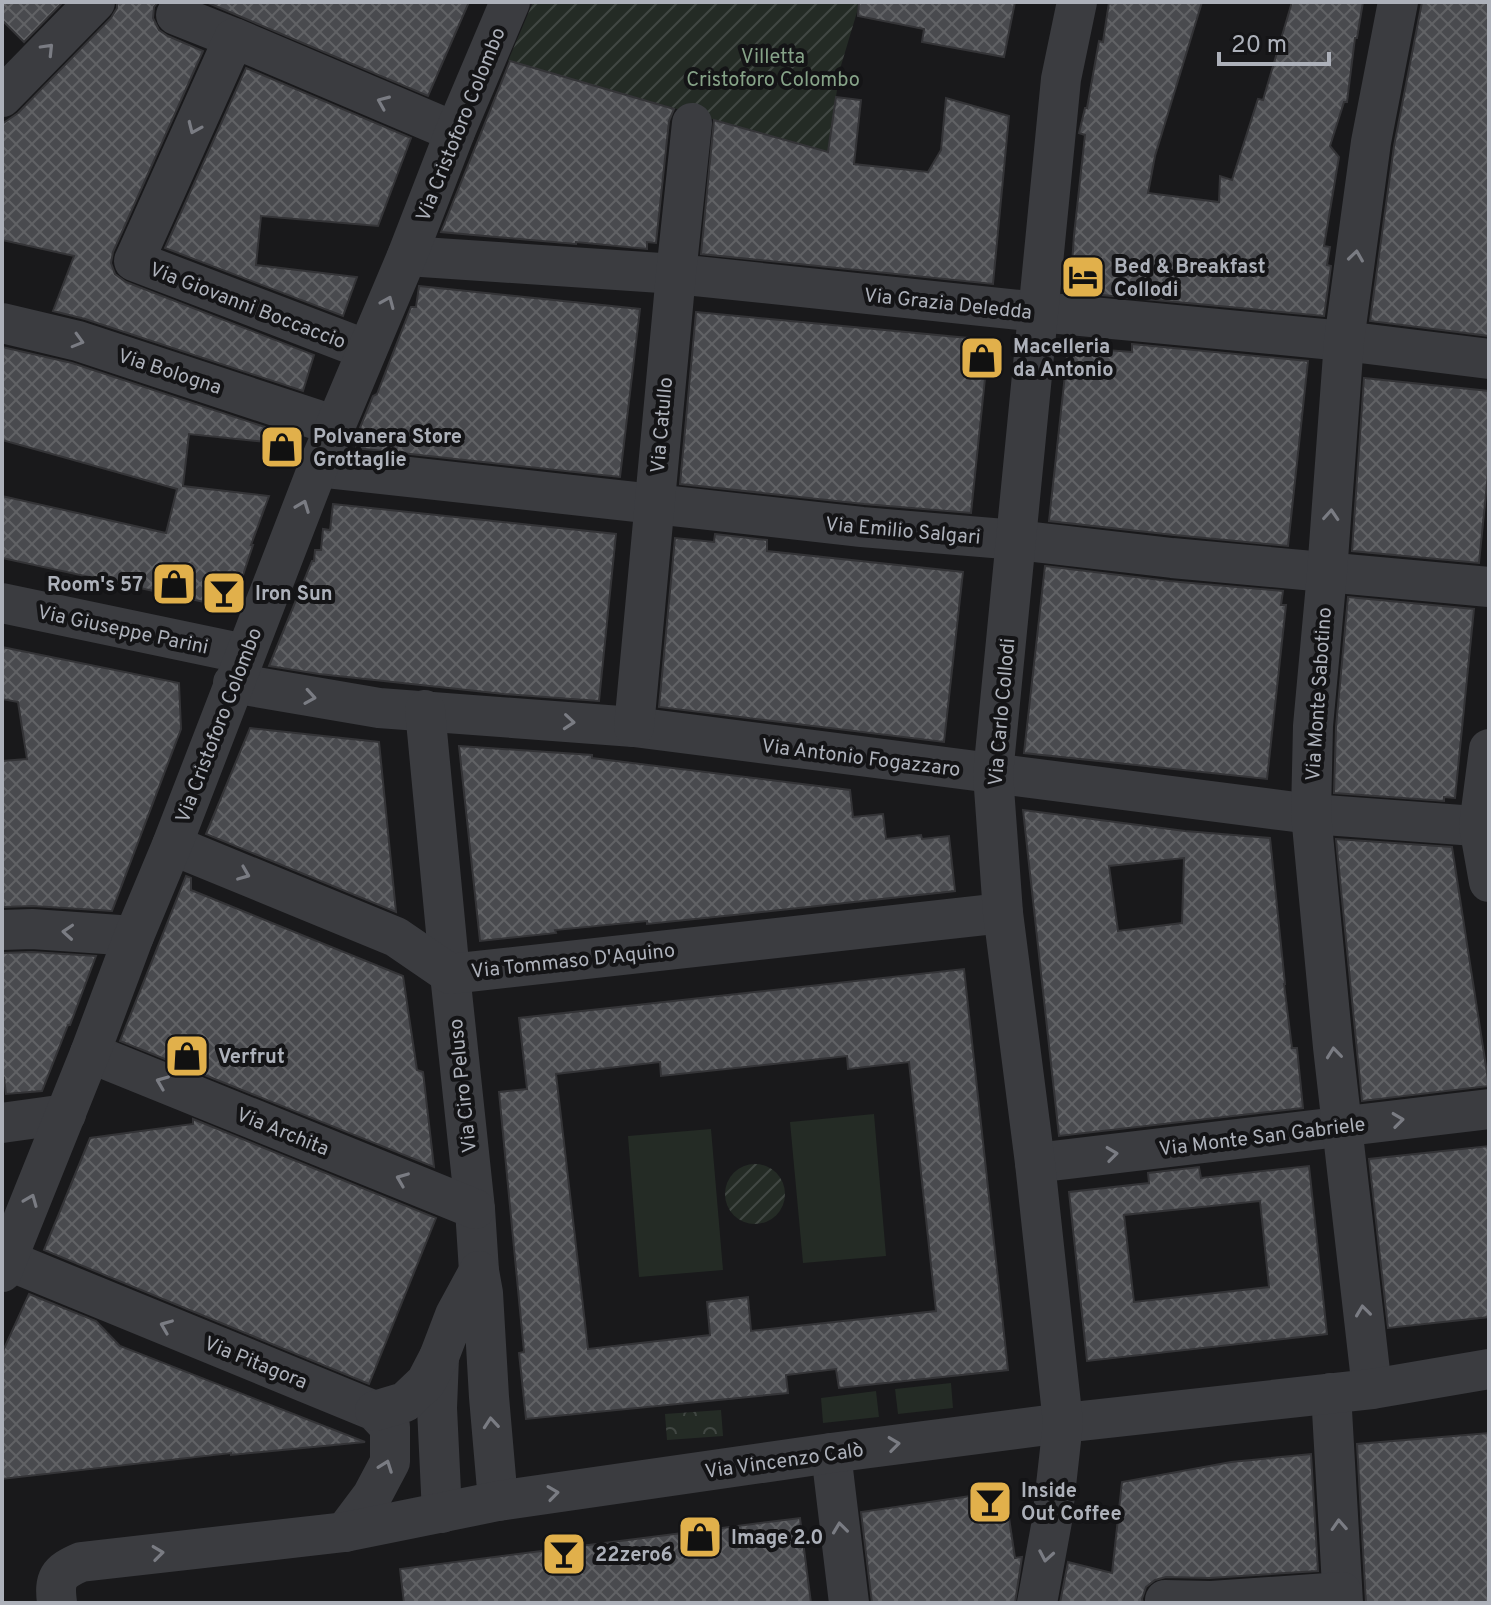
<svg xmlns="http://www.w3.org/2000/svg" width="1491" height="1605" font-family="Overpass,sans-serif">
	<defs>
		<pattern id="park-crowns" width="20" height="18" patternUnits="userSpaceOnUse" patternTransform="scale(2)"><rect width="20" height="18" fill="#242b25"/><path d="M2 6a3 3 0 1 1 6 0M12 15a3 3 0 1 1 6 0" fill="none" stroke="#414743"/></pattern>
		<pattern id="garden-furrows" width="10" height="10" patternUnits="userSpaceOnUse" patternTransform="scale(2)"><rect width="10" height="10" fill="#242b25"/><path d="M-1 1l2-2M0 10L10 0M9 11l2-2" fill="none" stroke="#414743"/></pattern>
		<pattern id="building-cross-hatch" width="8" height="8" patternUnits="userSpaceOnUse" patternTransform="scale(2)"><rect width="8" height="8" fill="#494a4e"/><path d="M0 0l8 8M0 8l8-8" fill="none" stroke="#616265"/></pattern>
	</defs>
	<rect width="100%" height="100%" fill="#19191b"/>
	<g fill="#242b25">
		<polygon points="874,1114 886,1256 803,1263 790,1122"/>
		<polygon points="711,1129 723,1270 639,1277 628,1136"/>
		<polygon points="951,1383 953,1408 898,1414 895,1389"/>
		<polygon points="876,1391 879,1417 823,1423 821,1398"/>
	</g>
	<polygon fill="url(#park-crowns)" points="721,1410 723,1436 667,1440 665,1414"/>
	<g fill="url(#garden-furrows)">
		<polygon points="533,2 860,2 840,69 828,152 508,61"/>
		<circle cx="755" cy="1194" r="30"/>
	</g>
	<g fill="url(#building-cross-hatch)" stroke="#343437" stroke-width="2" fill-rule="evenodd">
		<polygon points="2,2 63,2 24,42 2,20"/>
		<polygon points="117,2 158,2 154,7 153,18 159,30 168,36 203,51 113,252 111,263 115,274 126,282 314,355 303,391 85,319 53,311 74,256 2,240 2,124 18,113 111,18 117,8"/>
		<polygon points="206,2 469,2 428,96"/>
		<polygon points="859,2 1015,2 1004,57 922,42 924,29 858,16"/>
		<polygon points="1109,2 1202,2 1155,156 1148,193 1219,202 1220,176 1232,180 1258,99 1263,100 1292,2 1363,2 1357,38 1355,38 1347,102 1344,102 1330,146 1339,157 1324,246 1330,247 1327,265 1331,266 1324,316 1070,292 1074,235 1085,135 1079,133 1085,108 1087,108 1099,41 1103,42"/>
		<polygon points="1422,2 1489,2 1489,336 1370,321 1394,146"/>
		<polygon points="510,61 674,109 669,121 656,243 647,242 647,249 576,242 576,244 441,232"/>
		<polygon points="246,68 411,138 378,226 261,216 256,265 357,277 343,316 165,248"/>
		<polygon points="836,97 861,100 854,164 928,172 941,150 946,98 1009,116 993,284 701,254 714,120 828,152"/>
		<polygon points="419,286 640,309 620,477 356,448 357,435 373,396 377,394 411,307 416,307"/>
		<polygon points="696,312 989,340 971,513 864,504 680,484"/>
		<polygon points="1132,344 1308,361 1288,546 1174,535 1049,521 1068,347 1132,352"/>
		<polygon points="2,347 72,363 289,435 286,444 189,434 183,486 269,496 251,545 253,545 232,608 2,558 2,496 166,533 177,489 2,440"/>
		<polygon points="1364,378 1489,391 1489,464 1479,563 1352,551"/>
		<polygon points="333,504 616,534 599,701 504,694 319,674 269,666 312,561 314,561 315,550 321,550 323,529 330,530"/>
		<polygon points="715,534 767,540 767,551 963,572 944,742 659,707 675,538 714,542"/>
		<polygon points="1045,566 1169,581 1283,591 1281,605 1286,605 1267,779 1024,753"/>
		<polygon points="1348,597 1474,609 1455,798 1444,797 1444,801 1334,793 1336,727"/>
		<polygon points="2,647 179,683 181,729 112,911 33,906 2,907 2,761 27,759 18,702 2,699"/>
		<polygon points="250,728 379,742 396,912 206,834"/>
		<polygon points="459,746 592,755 592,758 850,790 853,817 883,814 886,839 921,835 922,839 949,836 955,891 734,915 647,924 647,921 555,930 556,933 480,941"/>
		<path d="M1023,810L1185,831L1270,838L1285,984H1284L1292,1048H1297L1303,1108L1059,1136ZM1184,858L1182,923L1118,931L1109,866Z"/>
		<polygon points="1336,839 1452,847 1489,1086 1362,1101"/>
		<polygon points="186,876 191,878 191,890 403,976 417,1070 423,1072 434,1167 120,1041"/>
		<polygon points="32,952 96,956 70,1025 68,1025 42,1091 6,1094 4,1078 2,1079 2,953"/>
		<path d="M964,969L1008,1370L839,1388L836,1369L786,1375L788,1393L526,1419L519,1353L524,1352L499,1092L527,1089L519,1018ZM847,1056L848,1069L909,1062L936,1311L751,1331L748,1297L707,1302L710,1335L588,1349L556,1074L660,1062L661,1076Z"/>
		<polygon points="193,1119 436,1218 369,1384 44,1250 90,1138 193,1124"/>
		<polygon points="1489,1146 1489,1317 1388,1328 1369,1159"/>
		<path d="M1309,1166L1327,1334L1087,1361L1069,1192L1149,1183L1148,1173L1199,1167L1201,1178ZM1260,1201L1269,1287L1134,1302L1124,1215Z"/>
		<polygon points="29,1294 96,1321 120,1346 365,1442 231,1455 231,1453 2,1479 2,1353"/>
		<polygon points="1489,1433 1489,1603 1366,1603 1357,1444"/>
		<polygon points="1311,1454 1318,1571 1210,1578 1166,1577 1155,1580 1146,1587 1142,1599 1143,1603 1060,1603 1068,1562 1112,1573 1122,1482 1231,1462"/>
		<polygon points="1005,1491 1015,1558 1022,1557 1015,1603 872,1603 861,1512"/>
		<polygon points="800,1518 811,1603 404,1603 400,1569"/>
	</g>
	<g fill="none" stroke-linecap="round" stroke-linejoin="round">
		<g stroke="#3b3c40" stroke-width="40">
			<polyline points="176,15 234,38"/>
			<polyline points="2,97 95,2"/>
			<polyline points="407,256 676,274 1039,312 1344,341 1489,359"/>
			<polyline points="2,323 78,341 336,426"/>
			<polyline points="367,350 134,261 234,38 455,132"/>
			<polyline points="318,467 862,527 1017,540 1172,558 1489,587"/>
			<polyline points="2,603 245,654"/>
			<polyline points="233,683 379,708 634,727 1311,814 1489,827"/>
			<polyline points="425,710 450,974 475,1209 479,1271"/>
			<polyline points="634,727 676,274 692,123"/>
			<polyline points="1489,749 1479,826 1489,882"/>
			<polyline points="172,845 396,937 450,974 1003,913"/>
			<polyline points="2,930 32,929 134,936"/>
			<polyline points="90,1053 475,1209"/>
			<polyline points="2,1123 66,1114"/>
			<polyline points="1035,1163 1489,1109"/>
			<polyline points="7,1260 375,1411 390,1427 390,1462 372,1496 345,1532"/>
			<polyline points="2,1272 90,1053 134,936 172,845 318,467 407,256 455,132 510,2"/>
			<polyline points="439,1357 437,1408 442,1513"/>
			<polyline points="1372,1389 1333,1047 1311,814 1313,726 1327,573 1344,341 1371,142 1398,2"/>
			<polyline points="1331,1393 1343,1603"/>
			<polyline points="375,1411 405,1402 426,1382 439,1357 455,1315 479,1271 483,1293 489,1397 498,1501"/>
			<polyline points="831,1453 849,1603"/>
			<polyline points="1165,1600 1211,1601 1342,1592"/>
			<path d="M57,1603C54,1578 58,1572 81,1562L345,1532L498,1501L831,1453L1063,1423L1372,1389L1489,1369"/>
			<polyline points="1037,1603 1052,1521 1063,1423 1035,1163 1003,913 993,774 1061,79 1077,2"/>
		</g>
	</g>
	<defs><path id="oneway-chevron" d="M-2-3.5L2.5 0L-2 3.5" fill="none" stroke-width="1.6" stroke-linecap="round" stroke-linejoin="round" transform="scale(2)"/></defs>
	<g stroke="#7a7c83">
		<use href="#oneway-chevron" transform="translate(48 49) rotate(-46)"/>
		<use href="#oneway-chevron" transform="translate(383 102) rotate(-157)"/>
		<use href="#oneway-chevron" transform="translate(194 128) rotate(114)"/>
		<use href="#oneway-chevron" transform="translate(1356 256) rotate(-82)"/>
		<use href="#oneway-chevron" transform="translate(388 302) rotate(-67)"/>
		<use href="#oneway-chevron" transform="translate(78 341) rotate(16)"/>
		<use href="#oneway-chevron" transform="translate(303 506) rotate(-69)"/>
		<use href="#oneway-chevron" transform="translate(1331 515) rotate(-86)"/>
		<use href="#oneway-chevron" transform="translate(310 697) rotate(9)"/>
		<use href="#oneway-chevron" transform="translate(569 722) rotate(5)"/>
		<use href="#oneway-chevron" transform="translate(244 874) rotate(22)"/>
		<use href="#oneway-chevron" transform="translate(68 932) rotate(-176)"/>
		<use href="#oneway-chevron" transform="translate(1334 1053) rotate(-96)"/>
		<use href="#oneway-chevron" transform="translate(162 1082) rotate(-158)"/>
		<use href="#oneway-chevron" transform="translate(1398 1120) rotate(-7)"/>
		<use href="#oneway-chevron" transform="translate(1112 1154) rotate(-7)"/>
		<use href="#oneway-chevron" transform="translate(402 1179) rotate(-158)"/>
		<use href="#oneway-chevron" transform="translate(31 1200) rotate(-68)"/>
		<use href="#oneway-chevron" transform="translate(1363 1311) rotate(-97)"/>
		<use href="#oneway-chevron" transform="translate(166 1326) rotate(-158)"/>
		<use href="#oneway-chevron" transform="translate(491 1423) rotate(-95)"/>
		<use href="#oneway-chevron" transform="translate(894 1444) rotate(-7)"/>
		<use href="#oneway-chevron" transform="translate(386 1466) rotate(-70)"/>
		<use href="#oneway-chevron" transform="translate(553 1493) rotate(-8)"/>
		<use href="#oneway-chevron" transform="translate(1339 1525) rotate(-93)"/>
		<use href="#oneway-chevron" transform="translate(840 1528) rotate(-97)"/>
		<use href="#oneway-chevron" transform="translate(158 1553) rotate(-7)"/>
		<use href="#oneway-chevron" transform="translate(1046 1556) rotate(100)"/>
	</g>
	<defs>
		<g id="hotel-square" transform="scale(2.3)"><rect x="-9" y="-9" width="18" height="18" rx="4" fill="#e1b04b" stroke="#141416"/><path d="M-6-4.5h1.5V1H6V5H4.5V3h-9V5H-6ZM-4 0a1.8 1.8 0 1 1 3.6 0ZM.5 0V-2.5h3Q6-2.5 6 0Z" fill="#111"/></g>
		<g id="shop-square" transform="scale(2.3)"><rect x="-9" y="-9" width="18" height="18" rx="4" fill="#e1b04b" stroke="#141416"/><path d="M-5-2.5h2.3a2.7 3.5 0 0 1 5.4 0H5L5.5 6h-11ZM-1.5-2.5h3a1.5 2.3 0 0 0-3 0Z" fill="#111"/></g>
		<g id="bar-square" transform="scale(2.3)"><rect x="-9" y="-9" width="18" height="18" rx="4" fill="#e1b04b" stroke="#141416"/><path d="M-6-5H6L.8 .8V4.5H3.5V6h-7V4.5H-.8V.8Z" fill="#111"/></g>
	</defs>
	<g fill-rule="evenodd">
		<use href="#hotel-square" x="1083" y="277"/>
		<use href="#shop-square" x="982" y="358"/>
		<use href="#shop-square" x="282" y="447"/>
		<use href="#shop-square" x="174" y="584"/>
		<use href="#bar-square" x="224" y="593"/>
		<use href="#shop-square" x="187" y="1056"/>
		<use href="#bar-square" x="990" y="1502"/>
		<use href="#shop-square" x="700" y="1537"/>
		<use href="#bar-square" x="564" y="1554"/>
	</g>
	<g text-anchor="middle" stroke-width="8" stroke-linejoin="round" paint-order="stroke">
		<g font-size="20" fill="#86a388" stroke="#141416">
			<text x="773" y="63">Villetta<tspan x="773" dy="23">Cristoforo Colombo</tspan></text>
		</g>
		<g font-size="20" fill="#adb1ba" stroke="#141416">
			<text transform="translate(460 124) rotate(-68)" y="7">Via Cristoforo Colombo</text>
			<text transform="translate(948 303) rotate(6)" y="7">Via Grazia Deledda</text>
			<text transform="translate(248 305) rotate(21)" y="7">Via Giovanni Boccaccio</text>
			<text transform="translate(170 371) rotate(18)" y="7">Via Bologna</text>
			<text transform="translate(661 425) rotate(-85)" y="7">Via Catullo</text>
			<text transform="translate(903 530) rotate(5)" y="7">Via Emilio Salgari</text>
			<text transform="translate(123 629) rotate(12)" y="7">Via Giuseppe Parini</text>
			<text transform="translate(1318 694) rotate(-86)" y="7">Via Monte Sabotino</text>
			<text transform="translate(1001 712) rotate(-85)" y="7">Via Carlo Collodi</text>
			<text transform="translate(218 725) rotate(-69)" y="7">Via Cristoforo Colombo</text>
			<text transform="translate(861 757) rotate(7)" y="7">Via Antonio Fogazzaro</text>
			<text transform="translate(573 960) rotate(-6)" y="7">Via Tommaso D'Aquino</text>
			<text transform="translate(462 1086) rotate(-96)" y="7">Via Ciro Peluso</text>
			<text transform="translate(283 1131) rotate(22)" y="7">Via Archita</text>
			<text transform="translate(1262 1136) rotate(-7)" y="7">Via Monte San Gabriele</text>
			<text transform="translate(256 1362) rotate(22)" y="7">Via Pitagora</text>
			<text transform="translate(784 1460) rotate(-8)" y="7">Via Vincenzo Calò</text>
		</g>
		<g font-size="20" font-weight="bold" fill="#adb1ba" stroke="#141416" text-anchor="start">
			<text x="1114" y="273">Bed &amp; Breakfast<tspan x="1114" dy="23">Collodi</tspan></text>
			<text x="1013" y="353">Macelleria<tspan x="1013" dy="23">da Antonio</tspan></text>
			<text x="313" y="443">Polvanera Store<tspan x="313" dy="23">Grottaglie</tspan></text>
			<text x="143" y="591" text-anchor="end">Room's 57</text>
			<text x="255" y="600">Iron Sun</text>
			<text x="218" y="1063">Verfrut</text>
			<text x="1021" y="1497">Inside<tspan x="1021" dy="23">Out Coffee</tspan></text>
			<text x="731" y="1544">Image 2.0</text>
			<text x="595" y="1561">22zero6</text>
		</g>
	</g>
	<rect width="1491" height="1605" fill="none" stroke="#adb1ba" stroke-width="8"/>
	<path d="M1219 52v12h110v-12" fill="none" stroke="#adb1ba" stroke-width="4"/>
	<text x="1231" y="52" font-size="24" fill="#adb1ba" stroke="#141416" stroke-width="6" paint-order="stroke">20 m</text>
</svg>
